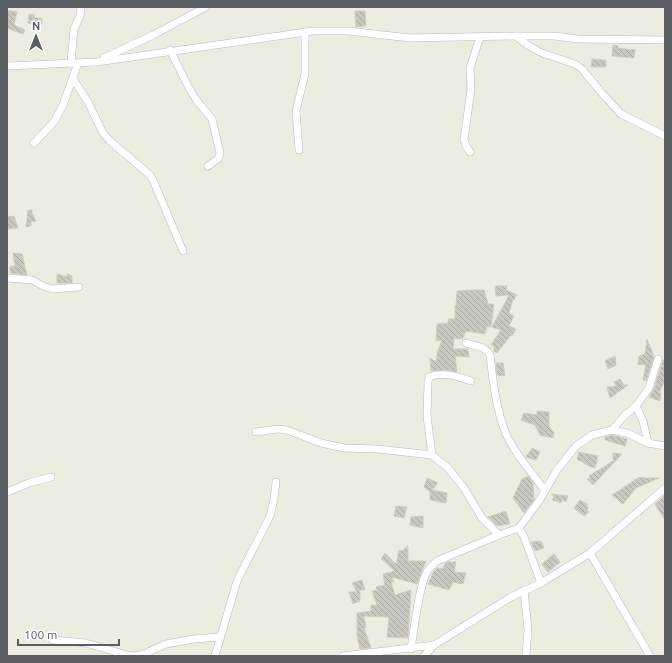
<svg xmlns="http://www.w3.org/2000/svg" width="672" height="663" font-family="Ubuntu,sans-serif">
	<defs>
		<pattern id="building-back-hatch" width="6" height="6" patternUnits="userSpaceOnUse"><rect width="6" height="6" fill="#cac8c1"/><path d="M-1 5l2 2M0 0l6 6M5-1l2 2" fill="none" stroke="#a7a6a0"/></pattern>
	</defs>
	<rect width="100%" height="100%" fill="#edece1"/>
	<g fill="url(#building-back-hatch)" stroke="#d1cec0">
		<polygon points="7,10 17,12 14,25 25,30 23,34 7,28"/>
		<polygon points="355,11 365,11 366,26 356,27"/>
		<polygon points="29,14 34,15 34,18 42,18 42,24 28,23"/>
		<polygon points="613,45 618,46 618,48 635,50 634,58 612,56"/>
		<polygon points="592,59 606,60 606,67 591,67"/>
		<polygon points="28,210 32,210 32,213 36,221 31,222 31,226 26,227"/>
		<polygon points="14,216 18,228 7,229 7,217"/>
		<polygon points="13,253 22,254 27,275 10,273 10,266 15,266"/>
		<polygon points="57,274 67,277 67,274 72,276 72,283 57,283"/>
		<polygon points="495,286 507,286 506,290 517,295 516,295 514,300 513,299 509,313 514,316 509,326 516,329 512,336 511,335 497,353 494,351 494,345 491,345 501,330 492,327 509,295 496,296"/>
		<polygon points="472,290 484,290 488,304 494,304 491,327 487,326 485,334 466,331 462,339 454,338 453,349 468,349 469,357 455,356 457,372 445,370 431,371 430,358 436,362 437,354 442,340 436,341 437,324 448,323 448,319 455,319 455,306 456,306 457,291"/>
		<polygon points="647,339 653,354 654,357 646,381 643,380 646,364 638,365 639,356 645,354"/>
		<polygon points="615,356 616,365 608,369 605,361"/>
		<polygon points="663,360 665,360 665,380 659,393 661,393 660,401 649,397 654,389"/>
		<polygon points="496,363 503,363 505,376 497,375"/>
		<polygon points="620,379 624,385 628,385 610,398 607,387 616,386 614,382"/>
		<polygon points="537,411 549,412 549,427 554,432 553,438 540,435 535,425 521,420 524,413 537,415"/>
		<polygon points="612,435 627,439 625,446 605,440 605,437"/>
		<polygon points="532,448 540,452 536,460 526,457"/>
		<polygon points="579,452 598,456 595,468 589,466 577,459"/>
		<polygon points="613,453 622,454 593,485 587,479 591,478 589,476 613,461"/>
		<polygon points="528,476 533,484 534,500 524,513 513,498 522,479"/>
		<polygon points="643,477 645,478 659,478 636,488 623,504 612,495 638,478"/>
		<polygon points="427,478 438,483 432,490 447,493 446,503 430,500 430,492 424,487"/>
		<polygon points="552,494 568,496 566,502 562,500 561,503 552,500 554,496 552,495"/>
		<polygon points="665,495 665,520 655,504"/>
		<polygon points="580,500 587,504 587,506 588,508 587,510 589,512 584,516 574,508"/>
		<polygon points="396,506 407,507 404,518 394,516"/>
		<polygon points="506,511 510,524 497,526 488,517"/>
		<polygon points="423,516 423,528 410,525 411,517"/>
		<polygon points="541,541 544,548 535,551 531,542"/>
		<polygon points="408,546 408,561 426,561 417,584 392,577 394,582 391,582 395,595 411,590 408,638 387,637 389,617 364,616 366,628 364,628 371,648 360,649 357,636 357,613 371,611 371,605 377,605 372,591 377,590 376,587 385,585 383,574 395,571 381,559 385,553 396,564 399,550 402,551"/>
		<polygon points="554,554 560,562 548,572 542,564"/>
		<polygon points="449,562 456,562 454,572 466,573 463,584 453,582 449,590 428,584 434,571 437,568 443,569 445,563"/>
		<polygon points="362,580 365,590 360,590 360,601 353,604 349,592 357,592 352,583"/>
	</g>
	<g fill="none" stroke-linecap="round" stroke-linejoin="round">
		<g stroke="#b9bbc0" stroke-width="8">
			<g id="minor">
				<polyline points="516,36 529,46 542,53 575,64 582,69 600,91 621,114 665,136"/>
				<polyline points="170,50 189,88 197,101 212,119 220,153 218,159 208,166"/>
				<polyline points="104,58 153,35 206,7"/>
				<polyline points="71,63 74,29 80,16 81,7"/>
				<polyline points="7,66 97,62 313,31 348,31 410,38 516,36 554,36 578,39 665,40"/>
				<polyline points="73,79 88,102 103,133 110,141 150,175 153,180 183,251"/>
				<polyline points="34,143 54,122 63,105 78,63"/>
				<polyline points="299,150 296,111 305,74 305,32"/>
				<polyline points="470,152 466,146 464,140 471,89 470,68 480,37"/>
				<polyline points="7,278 32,280 43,286 53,289 79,287"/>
				<path d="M466,343C474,346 486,346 490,355C493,382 496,409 506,434C514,453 533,474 545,491"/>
				<polyline points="636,406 643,421 648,443"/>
				<polyline points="612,430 625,415 636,406 649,388 658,359"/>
				<polyline points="256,432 277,429 287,430 321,443 344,448 377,449 432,455 448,468 464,488 482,518 499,535"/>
				<path d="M432,455L427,416L428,382L429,377C443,371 458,377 471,381"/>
				<polyline points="7,492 29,483 51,477"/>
				<polyline points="590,553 650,656"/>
				<polyline points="541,583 524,537 519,528 539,501 557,470 576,446 592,435 612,430 627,433 648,443 665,446"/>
				<polyline points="524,590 528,630 526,656"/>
				<polyline points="53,640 86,643 127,655 136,656 144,654 166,644 194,639 220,637"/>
				<path d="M411,649C414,631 419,583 428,570C431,566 434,564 437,561L499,535L519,528"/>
				<polyline points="215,656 237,581 270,516 274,499 276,482"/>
				<polyline points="343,656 434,645"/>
				<polyline points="424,656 434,645 511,597 541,583 590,553 665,488"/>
			</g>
		</g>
		<use href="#minor" stroke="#fff" stroke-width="7"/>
	</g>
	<rect width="672" height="663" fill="none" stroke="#5a5d62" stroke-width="16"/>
	<g transform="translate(36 36)" stroke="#ffffff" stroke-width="3" paint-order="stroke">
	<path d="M0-3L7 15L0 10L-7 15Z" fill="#5a5d62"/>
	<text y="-6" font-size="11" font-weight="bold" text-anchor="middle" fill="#5a5d62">N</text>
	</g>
	<path d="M18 639v6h101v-6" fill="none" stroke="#5a5d62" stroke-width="2"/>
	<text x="24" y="639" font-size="12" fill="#5a5d62" stroke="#ffffff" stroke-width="3" paint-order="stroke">100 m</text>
</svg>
